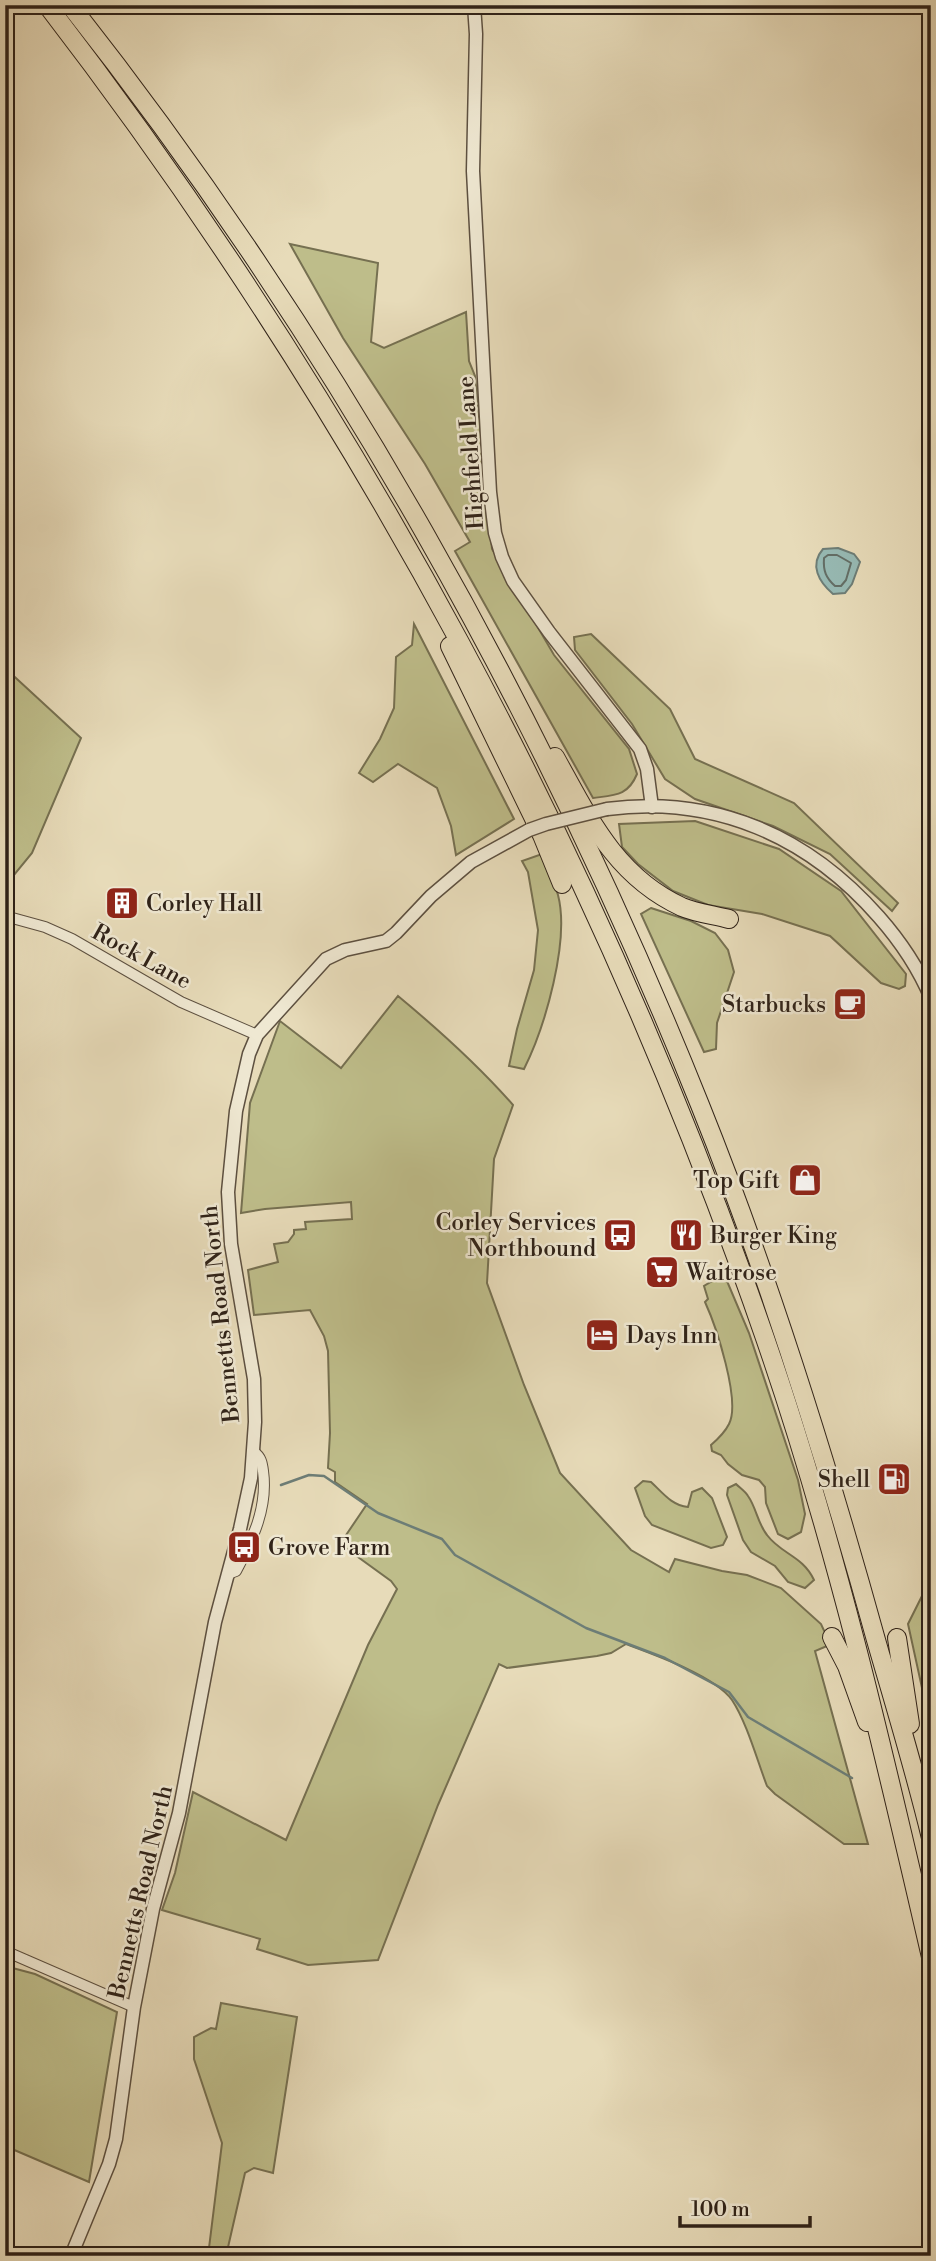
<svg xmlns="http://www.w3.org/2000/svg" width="936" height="2261" font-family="'Libre Bodoni',serif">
	<rect width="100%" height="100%" fill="#e7dbb9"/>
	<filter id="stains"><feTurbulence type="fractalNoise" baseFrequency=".00286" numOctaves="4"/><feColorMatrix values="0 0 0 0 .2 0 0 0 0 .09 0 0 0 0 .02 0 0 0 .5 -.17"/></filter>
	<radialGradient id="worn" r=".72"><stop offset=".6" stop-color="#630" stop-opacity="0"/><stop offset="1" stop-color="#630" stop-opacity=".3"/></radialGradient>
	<g fill="#bebd8a" stroke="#767051" stroke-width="2">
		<path d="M290,244L378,263L371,342L384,348L466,312L469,361L475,376L492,549L554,655L629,749L637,774C628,796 615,795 593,798L455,551L470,542L425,464L343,338Z"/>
		<polygon points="414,624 514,819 456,855 451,826 437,788 398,764 373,782 359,773 380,739 394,708 396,657 412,645"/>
		<polygon points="591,634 670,709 695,759 794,803 898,903 892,911 830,854 773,826 695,799 665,779 632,724 575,650 574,637"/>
		<polygon points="5,668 81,738 32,853 5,886"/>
		<polygon points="695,821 779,849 841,891 906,974 905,986 899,989 881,983 830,936 762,914 708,905 673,891 638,864 622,847 619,824"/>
		<path d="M542,854C547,867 554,881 558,895C570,941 545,1027 524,1069L509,1066L517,1029L534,970L538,930L528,872L522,861Z"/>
		<polygon points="651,908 691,921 715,933 728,950 734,972 717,1023 716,1049 704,1052 641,914"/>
		<path d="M398,996C439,1030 478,1065 513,1105L494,1159L487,1283L524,1385L560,1473L631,1550L669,1572L675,1559L722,1571L747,1575L781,1588L821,1624L827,1637V1646L815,1651L868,1844H844L775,1794L767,1786C757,1760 747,1723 732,1700C715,1676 653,1654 626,1644L611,1653L597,1656L507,1668L499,1664L438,1805L378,1960L308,1965L257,1949L260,1939L162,1910L175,1873L193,1792L286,1840L368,1645L397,1589L391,1581L340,1544L367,1504L335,1482V1472L328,1468L330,1433L328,1351L324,1336L310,1310L254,1315L248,1270L278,1262L274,1244L288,1242L294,1234V1230L306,1229L305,1222L352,1219L351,1202L265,1209L241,1213L250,1103L280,1021L341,1068Z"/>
		<path d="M724,1274L749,1333L798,1480L805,1514L801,1532L788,1539L778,1534L766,1503L765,1487L759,1480L742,1475L728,1464L721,1455L712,1451L711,1445C718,1439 725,1432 729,1424C741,1401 716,1326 705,1302L708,1299L704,1286Z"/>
		<path d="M643,1481L651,1482C663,1493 671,1505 688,1507L692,1492L702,1488L712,1498L727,1537L723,1545L711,1548L652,1525L645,1516L635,1488Z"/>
		<path d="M736,1484C740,1488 745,1491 748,1496C756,1507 758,1524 767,1535C781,1554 803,1556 814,1580L805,1588L788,1582L775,1566L751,1552L743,1540L727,1495L728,1488Z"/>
		<polygon points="931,1578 931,1729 908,1624"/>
		<polygon points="5,1966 35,1974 117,2012 89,2182 5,2146"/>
		<polygon points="221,2003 297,2017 273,2173 254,2168 245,2173 226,2256 208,2256 222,2143 194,2059 194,2037 211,2028 216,2029"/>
	</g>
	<path fill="#97bab4" stroke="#6d7d76" stroke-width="2" d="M838,548L854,554L860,562L852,584L845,593L833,594C819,582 809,565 823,549Z"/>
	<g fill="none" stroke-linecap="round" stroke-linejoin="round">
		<path stroke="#636e66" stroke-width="2" d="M828,555H837L851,563L846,580L841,586H835C826,578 823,571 824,558Z"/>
		<polyline stroke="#6d7d76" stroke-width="2.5" points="281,1485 309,1475 324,1476 378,1513 442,1539 455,1555 586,1628 665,1658 729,1692 748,1717 852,1778"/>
		<g stroke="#5d5040" stroke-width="12">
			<g id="minor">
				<polyline points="5,916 45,927 72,939 181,1002 257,1035"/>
				<path d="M228,1574L236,1571C253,1539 268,1507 263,1471C262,1463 261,1457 254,1452"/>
				<polyline points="5,1951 134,2007"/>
			</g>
		</g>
		<g stroke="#5d5040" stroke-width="15">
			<g id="tertiary">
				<polyline points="474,5 476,34 473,171 490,492 495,533 502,557 513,581 549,632 640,749 647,769 652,807"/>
				<path d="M607,809C715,795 808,836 879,917C901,942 918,967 931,998"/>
				<polyline points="71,2256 109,2164 116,2139 134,2007 153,1909 179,1813 215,1622 240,1529 251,1478 255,1422 254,1379 231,1244 228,1192 236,1111 249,1054 257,1035 326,959 345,950 386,941 396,933 431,896 471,862 529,830"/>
			</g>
		</g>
		<g stroke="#2f2218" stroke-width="20">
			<g id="motorway">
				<path d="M47,5C357,408 599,858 765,1338C835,1540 883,1749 931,1957"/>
				<path d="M70,5C332,337 543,713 700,1105C770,1279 826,1459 876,1640C895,1706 915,1771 931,1838"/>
				<polyline points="450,646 542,835 562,884"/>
				<path d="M555,757C589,818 615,876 682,907C696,913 714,915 729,919"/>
				<polyline points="832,1637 847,1666 867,1722"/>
				<polyline points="897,1638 910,1724"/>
			</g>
		</g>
		<use href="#minor" stroke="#efe8d2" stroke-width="10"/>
		<use href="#tertiary" stroke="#efe8d2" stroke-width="12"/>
		<use href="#motorway" stroke="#e7dbb9" stroke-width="18"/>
		<g stroke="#5d5040" stroke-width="15" stroke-linecap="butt">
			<polyline id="tertiary-bridge" points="529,830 546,824 607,809"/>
		</g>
		<use href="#tertiary-bridge" stroke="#efe8d2" stroke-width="12"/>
	</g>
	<defs>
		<g id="building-square" transform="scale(1.75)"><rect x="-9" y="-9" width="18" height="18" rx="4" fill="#8f2418" stroke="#efe8d2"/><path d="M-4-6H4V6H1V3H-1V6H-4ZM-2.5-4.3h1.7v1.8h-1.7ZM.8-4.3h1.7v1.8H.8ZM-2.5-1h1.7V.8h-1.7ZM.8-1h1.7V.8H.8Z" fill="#fff"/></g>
		<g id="cafe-square" transform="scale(1.75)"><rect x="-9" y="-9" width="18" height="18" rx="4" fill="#8f2418" stroke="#efe8d2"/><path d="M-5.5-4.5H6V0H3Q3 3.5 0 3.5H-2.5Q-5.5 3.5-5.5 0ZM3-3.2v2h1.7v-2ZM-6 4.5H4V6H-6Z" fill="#fff"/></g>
		<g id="shop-square" transform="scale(1.75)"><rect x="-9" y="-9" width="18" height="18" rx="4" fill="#8f2418" stroke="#efe8d2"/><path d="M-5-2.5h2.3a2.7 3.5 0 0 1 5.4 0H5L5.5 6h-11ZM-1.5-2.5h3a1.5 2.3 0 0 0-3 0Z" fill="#fff"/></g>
		<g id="bus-square" transform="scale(1.75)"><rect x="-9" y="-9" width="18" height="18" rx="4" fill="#8f2418" stroke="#efe8d2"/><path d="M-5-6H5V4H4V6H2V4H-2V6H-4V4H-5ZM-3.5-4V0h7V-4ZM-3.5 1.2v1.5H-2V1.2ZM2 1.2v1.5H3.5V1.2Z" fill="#fff"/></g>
		<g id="restaurant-square" transform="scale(1.75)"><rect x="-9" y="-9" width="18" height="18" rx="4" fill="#8f2418" stroke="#efe8d2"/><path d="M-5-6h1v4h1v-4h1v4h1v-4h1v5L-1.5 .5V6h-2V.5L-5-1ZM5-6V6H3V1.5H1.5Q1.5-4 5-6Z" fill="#fff"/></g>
		<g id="supermarket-square" transform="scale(1.75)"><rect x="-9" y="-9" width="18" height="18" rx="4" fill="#8f2418" stroke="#efe8d2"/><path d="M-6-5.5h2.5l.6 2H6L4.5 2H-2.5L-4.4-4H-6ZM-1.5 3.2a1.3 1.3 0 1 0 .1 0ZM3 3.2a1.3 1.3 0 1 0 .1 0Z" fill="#fff"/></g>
		<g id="hotel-square" transform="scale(1.75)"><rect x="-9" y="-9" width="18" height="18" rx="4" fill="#8f2418" stroke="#efe8d2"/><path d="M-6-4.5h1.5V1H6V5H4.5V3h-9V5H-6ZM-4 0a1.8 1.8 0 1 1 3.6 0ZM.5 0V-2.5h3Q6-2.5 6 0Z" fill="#fff"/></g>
		<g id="fuel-square" transform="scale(1.75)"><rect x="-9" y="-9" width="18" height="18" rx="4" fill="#8f2418" stroke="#efe8d2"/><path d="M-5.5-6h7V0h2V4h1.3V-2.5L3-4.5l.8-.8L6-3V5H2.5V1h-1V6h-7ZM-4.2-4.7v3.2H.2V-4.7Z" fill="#fff"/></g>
	</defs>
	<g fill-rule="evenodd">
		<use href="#building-square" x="122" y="903"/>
		<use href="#cafe-square" x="850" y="1004"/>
		<use href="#shop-square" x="805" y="1180"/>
		<use href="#bus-square" x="620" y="1235"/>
		<use href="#restaurant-square" x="686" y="1235"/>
		<use href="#supermarket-square" x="662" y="1272"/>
		<use href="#hotel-square" x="602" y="1335"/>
		<use href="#fuel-square" x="894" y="1479"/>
		<use href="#bus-square" x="244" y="1547"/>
	</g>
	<g text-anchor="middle" stroke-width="5" stroke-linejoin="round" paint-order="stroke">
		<g font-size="23" fill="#2f2218" stroke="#efe8d2">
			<text transform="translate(470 453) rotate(-94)" y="8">Highfield Lane</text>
			<text transform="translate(142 956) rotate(29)" y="8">Rock Lane</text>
			<text transform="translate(220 1314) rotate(-96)" y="8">Bennetts Road North</text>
			<text transform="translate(140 1892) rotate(-77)" y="8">Bennetts Road North</text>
		</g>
		<g font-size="23" fill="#2f2218" stroke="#efe8d2" text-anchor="start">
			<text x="146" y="911">Corley Hall</text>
			<text x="826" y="1012" text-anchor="end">Starbucks</text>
			<text x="780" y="1188" text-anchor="end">Top Gift</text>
			<text x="596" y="1230" text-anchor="end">Corley Services<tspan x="596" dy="26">Northbound</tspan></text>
			<text x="710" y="1243">Burger King</text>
			<text x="686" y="1280">Waitrose</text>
			<text x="626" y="1343">Days Inn</text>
			<text x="870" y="1487" text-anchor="end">Shell</text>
			<text x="268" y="1555">Grove Farm</text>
		</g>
	</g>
	<rect width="936" height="2261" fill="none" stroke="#e7dbb9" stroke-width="28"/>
	<rect x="7" y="7" width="922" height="2247" fill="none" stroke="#2f2218" stroke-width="3.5"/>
	<rect x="14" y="14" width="908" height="2233" fill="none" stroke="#2f2218" stroke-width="2"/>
	<path d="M680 2216v10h130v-10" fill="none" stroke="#2f2218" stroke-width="3.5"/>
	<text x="691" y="2216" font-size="21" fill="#2f2218" stroke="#efe8d2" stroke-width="5" paint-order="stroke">100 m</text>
	<rect width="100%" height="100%" filter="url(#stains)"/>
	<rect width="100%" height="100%" fill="url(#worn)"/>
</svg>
